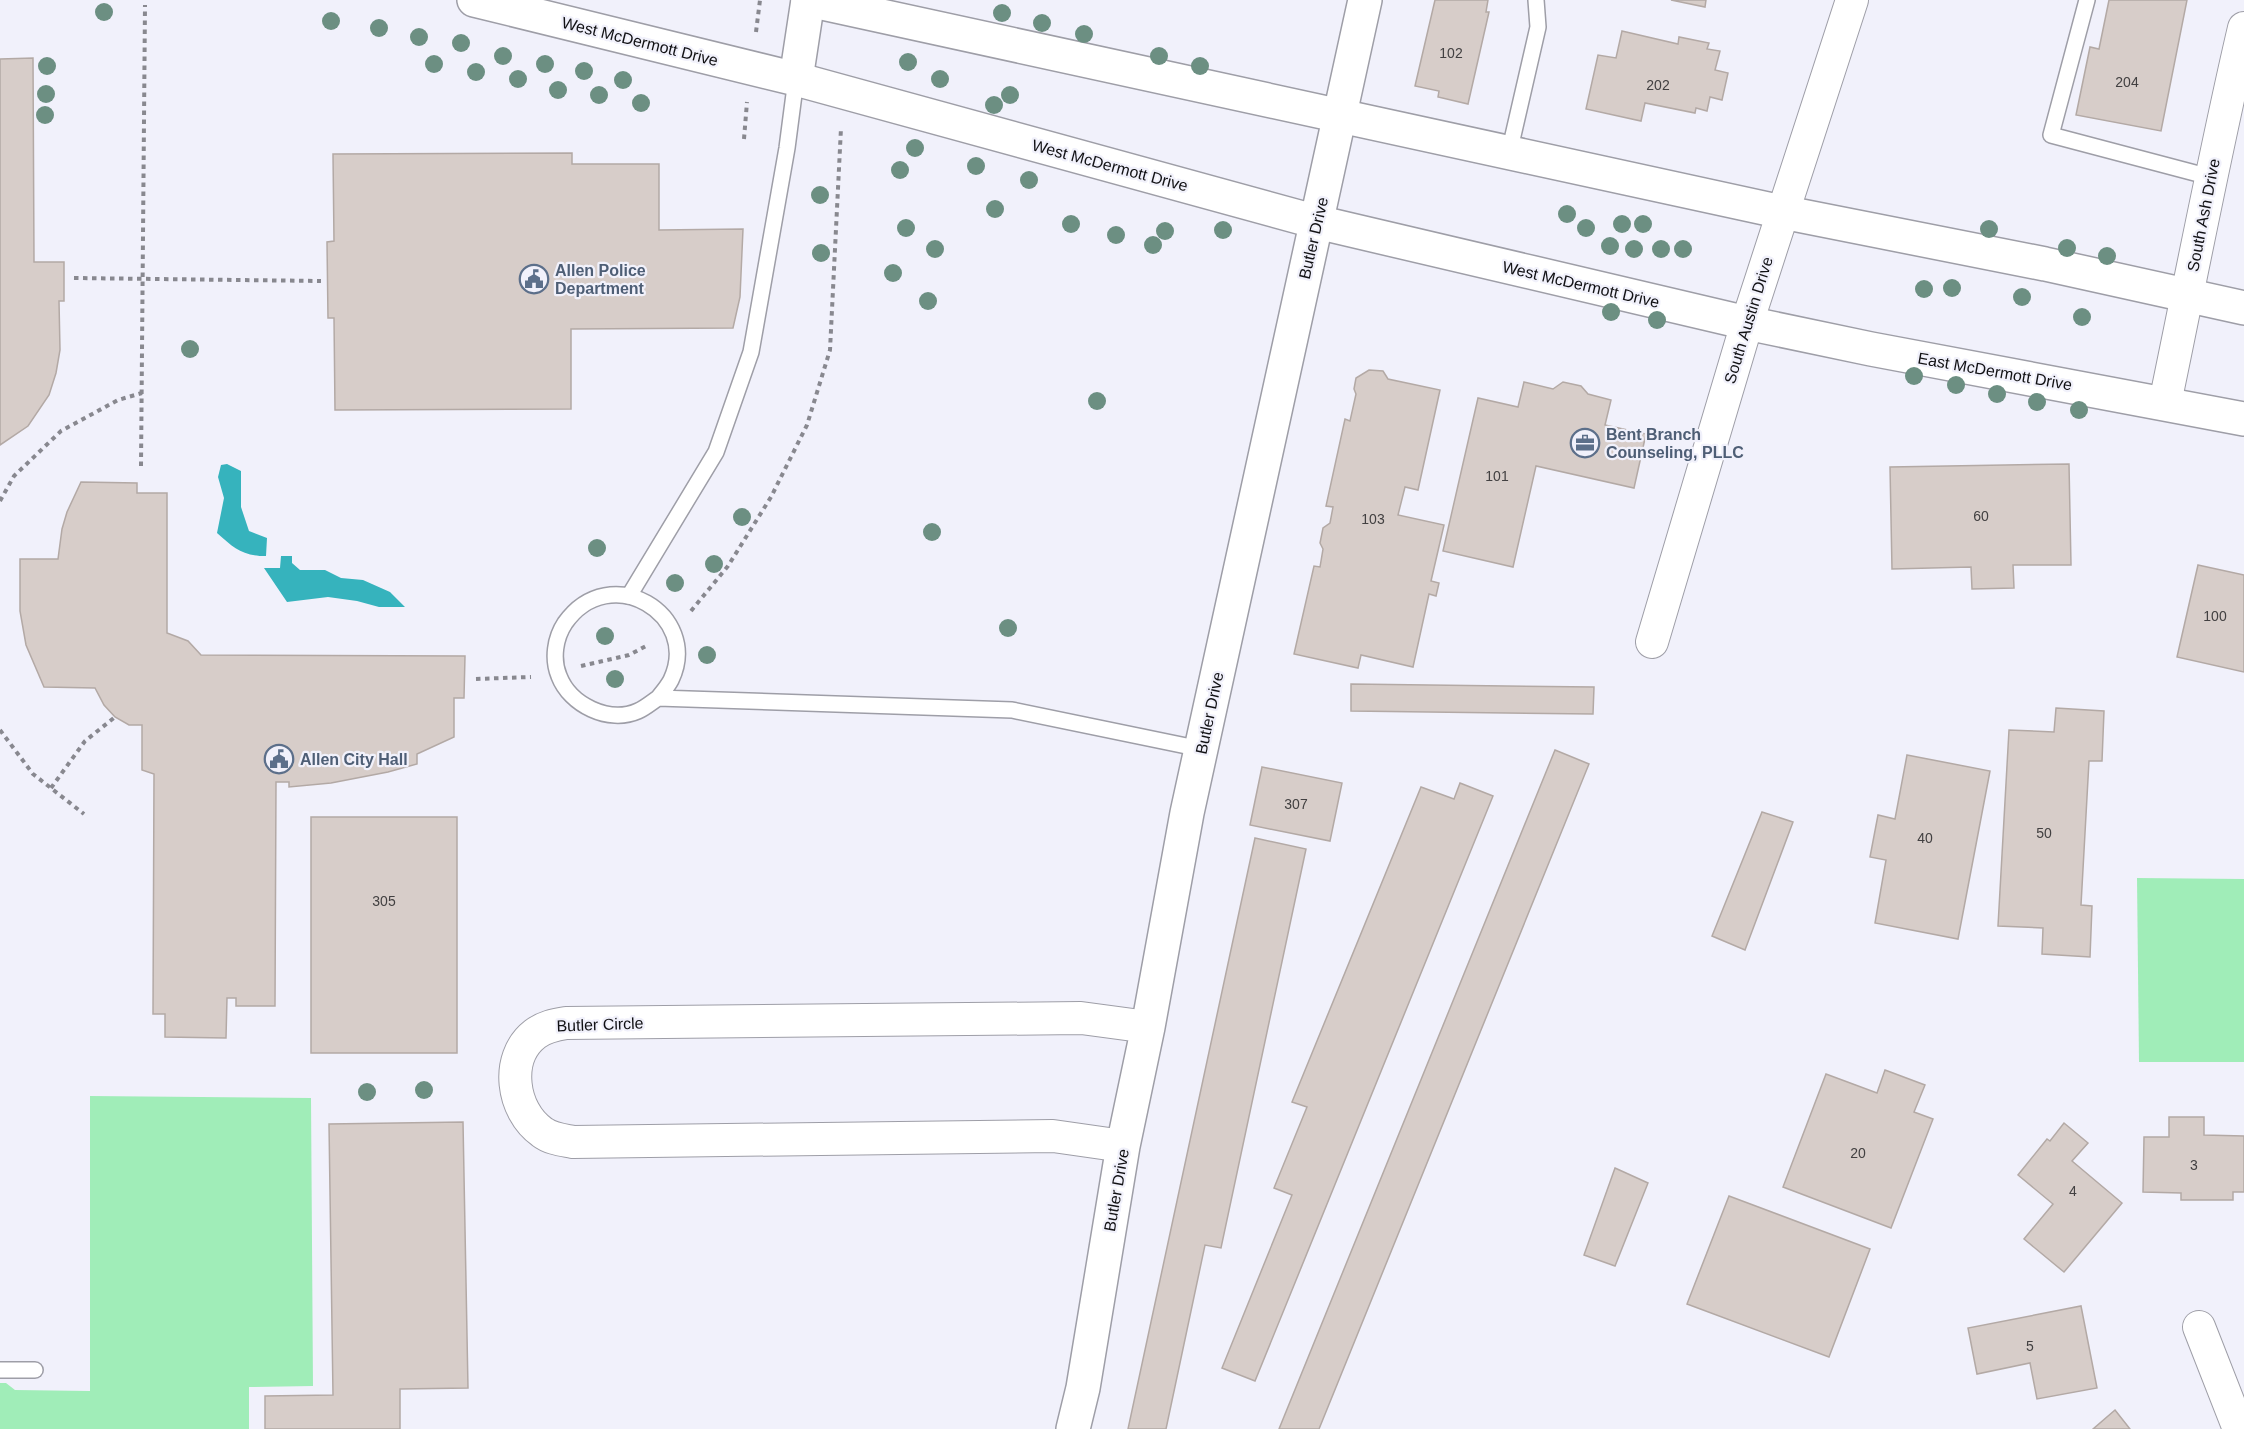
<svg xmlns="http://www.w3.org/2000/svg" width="2244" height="1429" font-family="Helvetica,sans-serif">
	<rect width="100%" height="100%" fill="#f1f1fb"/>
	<g fill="#a0edb8">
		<polygon points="2137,878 2244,879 2244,1062 2139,1062"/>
		<polygon points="90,1096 311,1098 313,1386 249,1387 249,1429 0,1429 0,1383 6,1383 15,1390 90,1391"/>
	</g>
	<g fill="#36b3bd">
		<path d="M227,464L241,471V507L249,531L267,538L266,556C242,556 234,548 217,533L224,498L218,477L221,465Z"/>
		<polygon points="281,556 292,556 292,563 300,570 325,570 341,578 363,580 390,592 405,607 379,607 357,601 328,597 287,602 264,568 280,568"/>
	</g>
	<g fill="#d7cdc9" stroke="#b3a9a5" stroke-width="1.5">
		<polygon points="1435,0 1488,0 1486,12 1489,12 1468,104 1438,97 1439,91 1415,86"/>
		<polygon points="1671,0 1706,0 1705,7"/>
		<polygon points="2109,0 2187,0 2161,131 2076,115 2090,47 2099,49"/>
		<polygon points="1622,31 1678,44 1679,37 1709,43 1707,49 1720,51 1715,70 1728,73 1722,100 1710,97 1707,111 1696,108 1695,113 1645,103 1641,121 1586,109 1598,55 1616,58"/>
		<polygon points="33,58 34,262 64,262 64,301 59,301 60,350 56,373 49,395 28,426 0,445 0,59"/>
		<polygon points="572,153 572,164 659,164 659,230 743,229 740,297 733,328 571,329 571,409 335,410 334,318 328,318 327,242 334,241 333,154"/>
		<polygon points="1369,370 1383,371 1388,379 1440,390 1418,490 1405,487 1398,515 1444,525 1431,581 1439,583 1436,596 1429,594 1413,667 1361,655 1358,668 1294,654 1314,566 1320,567 1323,549 1320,543 1323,528 1330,523 1333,507 1326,506 1345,419 1350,421 1356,394 1354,389 1356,378"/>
		<polygon points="1524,382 1553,389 1563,382 1581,386 1588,394 1611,400 1605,425 1646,434 1634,488 1536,466 1513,567 1443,551 1478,398 1518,407"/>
		<polygon points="2069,464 2071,565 2013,565 2014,588 1972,589 1971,567 1892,569 1890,467"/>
		<polygon points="81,482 137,483 137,493 167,493 167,633 188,641 201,655 465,656 464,698 454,698 454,737 417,754 417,764 388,772 331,783 289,787 289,782 276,782 275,1006 236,1006 236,998 227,998 226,1038 165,1037 165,1014 153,1014 154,774 142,770 142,725 129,725 115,717 104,705 95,688 44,687 26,645 20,611 20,559 58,559 62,529 67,512"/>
		<polygon points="2198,565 2244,575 2244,672 2177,657"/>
		<polygon points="1351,684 1594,687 1593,714 1351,711"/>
		<polygon points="2056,708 2104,711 2102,761 2089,761 2081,905 2092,906 2090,957 2042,954 2043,928 1998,926 2009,730 2054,732"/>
		<polygon points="1555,750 1589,764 1319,1429 1279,1429"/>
		<polygon points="1907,755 1990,771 1958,939 1875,923 1886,860 1870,857 1878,815 1895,819"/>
		<polygon points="1262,767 1342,783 1330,841 1250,825"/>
		<polygon points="1460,783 1493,796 1255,1381 1222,1368 1292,1195 1274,1188 1307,1107 1292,1102 1421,787 1454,799"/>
		<polygon points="1762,812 1793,822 1745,950 1712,936"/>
		<rect x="311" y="817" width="146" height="236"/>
		<polygon points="1255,838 1306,849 1221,1248 1205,1245 1166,1429 1128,1429"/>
		<polygon points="1885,1070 1925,1085 1914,1112 1933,1119 1891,1228 1783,1187 1826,1074 1877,1093"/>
		<polygon points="2169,1117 2204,1117 2204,1135 2244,1136 2244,1192 2233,1192 2233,1200 2181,1200 2181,1193 2143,1192 2144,1137 2169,1137"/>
		<polygon points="463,1122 468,1388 400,1389 400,1429 265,1429 265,1396 333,1395 329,1124"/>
		<polygon points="2064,1123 2088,1143 2072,1161 2122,1203 2064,1272 2024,1239 2053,1204 2018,1175 2047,1139 2050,1141"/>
		<polygon points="1615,1168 1648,1183 1615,1266 1584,1255"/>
		<polygon points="1729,1196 1870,1249 1829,1357 1687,1304"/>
		<polygon points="2081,1306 2097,1388 2037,1399 2030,1363 1977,1374 1968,1328"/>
		<polygon points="2115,1410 2130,1429 2093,1429"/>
	</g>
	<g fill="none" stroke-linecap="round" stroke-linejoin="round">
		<g stroke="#9e9ea7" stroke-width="18">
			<g id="lane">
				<polyline points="2087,0 2051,135 2210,177"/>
				<polyline points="1509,153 1538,27 1536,0"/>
				<polyline points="629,596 716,452 751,352 787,148 796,79"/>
				<path d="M658,698C662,693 668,686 671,680C702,615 610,559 565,623C555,638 552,659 559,676C570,705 609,724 638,711C645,708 652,702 658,698L1012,710L1201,749"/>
				<polyline points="0,1370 35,1370"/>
			</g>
		</g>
		<g stroke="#9e9ea7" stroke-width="34">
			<g id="street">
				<path d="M2165,403C2191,278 2215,152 2244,28"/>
				<polyline points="1652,642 1747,323 1852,0"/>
				<path d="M1123,1146L1053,1136L573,1142C563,1140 551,1139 542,1132C512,1111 504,1058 535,1034C544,1027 554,1025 566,1023L1081,1018L1148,1027"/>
				<polyline points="2199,1327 2239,1429"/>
			</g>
		</g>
		<g stroke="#9e9ea7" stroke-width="36">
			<g id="secondary">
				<polyline points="474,0 796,79 1317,222 1747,323 1871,349 2244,419"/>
				<polyline points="808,0 1782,212 2045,264 2244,308"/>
				<polyline points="796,79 808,0"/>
				<polyline points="1073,1429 1083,1388 1123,1146 1148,1027 1187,813 1365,0"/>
			</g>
		</g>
		<g stroke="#88888f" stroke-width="4" stroke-dasharray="4.5 4.5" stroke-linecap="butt">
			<polyline points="756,32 760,0"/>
			<polyline points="744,139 747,102"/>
			<polyline points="74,278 321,281"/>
			<polyline points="141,466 145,5"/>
			<polyline points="0,501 14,476 61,431 118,400 142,393"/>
			<polyline points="691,611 728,566 771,497 807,425 830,350 841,128"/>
			<polyline points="581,666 629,655 648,645"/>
			<polyline points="476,679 531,677"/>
			<polyline points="0,730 33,774 84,814"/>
			<polyline points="51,788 85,741 115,717"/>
		</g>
		<use href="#lane" stroke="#fff" stroke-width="15"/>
		<use href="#street" stroke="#fff" stroke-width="32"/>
		<use href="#secondary" stroke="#fff" stroke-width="33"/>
	</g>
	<g fill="#6c8f82">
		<circle cx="104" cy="12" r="9"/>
		<circle cx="1002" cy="13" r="9"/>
		<circle cx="331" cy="21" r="9"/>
		<circle cx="1042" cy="23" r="9"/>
		<circle cx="379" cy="28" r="9"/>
		<circle cx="1084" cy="34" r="9"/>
		<circle cx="419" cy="37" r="9"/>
		<circle cx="461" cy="43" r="9"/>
		<circle cx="503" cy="56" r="9"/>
		<circle cx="1159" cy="56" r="9"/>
		<circle cx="908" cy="62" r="9"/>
		<circle cx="434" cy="64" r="9"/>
		<circle cx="545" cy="64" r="9"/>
		<circle cx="47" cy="66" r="9"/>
		<circle cx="1200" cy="66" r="9"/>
		<circle cx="584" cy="71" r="9"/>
		<circle cx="476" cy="72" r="9"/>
		<circle cx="518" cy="79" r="9"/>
		<circle cx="940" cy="79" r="9"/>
		<circle cx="623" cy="80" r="9"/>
		<circle cx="558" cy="90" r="9"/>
		<circle cx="46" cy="94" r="9"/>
		<circle cx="599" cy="95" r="9"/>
		<circle cx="1010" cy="95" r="9"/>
		<circle cx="641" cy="103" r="9"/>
		<circle cx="994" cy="105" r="9"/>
		<circle cx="45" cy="115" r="9"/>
		<circle cx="915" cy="148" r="9"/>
		<circle cx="976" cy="166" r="9"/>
		<circle cx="900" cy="170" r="9"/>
		<circle cx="1029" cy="180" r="9"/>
		<circle cx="820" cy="195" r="9"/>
		<circle cx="995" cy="209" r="9"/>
		<circle cx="1567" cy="214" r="9"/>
		<circle cx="1071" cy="224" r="9"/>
		<circle cx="1622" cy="224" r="9"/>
		<circle cx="1643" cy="224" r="9"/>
		<circle cx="906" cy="228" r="9"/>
		<circle cx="1586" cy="228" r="9"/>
		<circle cx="1989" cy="229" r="9"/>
		<circle cx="1223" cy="230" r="9"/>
		<circle cx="1165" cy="231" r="9"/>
		<circle cx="1116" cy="235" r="9"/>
		<circle cx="1153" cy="245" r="9"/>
		<circle cx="1610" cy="246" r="9"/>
		<circle cx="2067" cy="248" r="9"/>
		<circle cx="935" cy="249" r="9"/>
		<circle cx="1634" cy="249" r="9"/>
		<circle cx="1661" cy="249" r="9"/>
		<circle cx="1683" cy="249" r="9"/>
		<circle cx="821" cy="253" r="9"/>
		<circle cx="2107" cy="256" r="9"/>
		<circle cx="893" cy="273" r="9"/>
		<circle cx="1952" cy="288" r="9"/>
		<circle cx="1924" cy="289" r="9"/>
		<circle cx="2022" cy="297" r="9"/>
		<circle cx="928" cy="301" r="9"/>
		<circle cx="1611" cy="312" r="9"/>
		<circle cx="2082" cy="317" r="9"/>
		<circle cx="1657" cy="320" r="9"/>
		<circle cx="190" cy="349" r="9"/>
		<circle cx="1914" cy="376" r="9"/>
		<circle cx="1956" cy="385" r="9"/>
		<circle cx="1997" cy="394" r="9"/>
		<circle cx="1097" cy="401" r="9"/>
		<circle cx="2037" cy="402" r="9"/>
		<circle cx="2079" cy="410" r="9"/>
		<circle cx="742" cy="517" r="9"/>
		<circle cx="932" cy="532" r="9"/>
		<circle cx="597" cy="548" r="9"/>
		<circle cx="714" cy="564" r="9"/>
		<circle cx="675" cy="583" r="9"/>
		<circle cx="1008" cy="628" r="9"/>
		<circle cx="605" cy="636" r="9"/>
		<circle cx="707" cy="655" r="9"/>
		<circle cx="615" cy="679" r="9"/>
		<circle cx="424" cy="1090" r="9"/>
		<circle cx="367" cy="1092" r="9"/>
	</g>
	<defs>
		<g id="civic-ring" transform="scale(1.5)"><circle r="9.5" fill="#f1f1fb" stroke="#5c6f8a" stroke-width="1.5"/><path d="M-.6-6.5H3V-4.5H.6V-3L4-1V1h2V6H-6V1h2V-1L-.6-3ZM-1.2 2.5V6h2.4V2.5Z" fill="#5c6f8a"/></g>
		<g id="office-ring" transform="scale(1.5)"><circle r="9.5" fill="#f1f1fb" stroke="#5c6f8a" stroke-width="1.5"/><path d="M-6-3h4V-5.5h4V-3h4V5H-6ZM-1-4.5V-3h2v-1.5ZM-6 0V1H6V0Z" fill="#5c6f8a"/></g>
	</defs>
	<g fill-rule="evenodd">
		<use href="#civic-ring" x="534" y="279"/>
		<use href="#office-ring" x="1585" y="443"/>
		<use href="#civic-ring" x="279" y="759"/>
	</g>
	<g text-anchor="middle" stroke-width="4.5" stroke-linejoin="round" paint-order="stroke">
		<g font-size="14" fill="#424041">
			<text x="1451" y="58">102</text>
			<text x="2127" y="87">204</text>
			<text x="1658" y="90">202</text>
			<text x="1497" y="481">101</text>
			<text x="1981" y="521">60</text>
			<text x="1373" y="524">103</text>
			<text x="2215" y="621">100</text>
			<text x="1296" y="809">307</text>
			<text x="2044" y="838">50</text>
			<text x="1925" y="843">40</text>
			<text x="384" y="906">305</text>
			<text x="1858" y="1158">20</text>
			<text x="2194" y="1170">3</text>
			<text x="2073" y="1196">4</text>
			<text x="2030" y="1351">5</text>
		</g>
		<g font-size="16" fill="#111114" stroke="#f1f1fb">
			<text transform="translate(640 41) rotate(14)" y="6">West McDermott Drive</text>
			<text transform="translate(1110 165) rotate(15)" y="6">West McDermott Drive</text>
			<text transform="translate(2203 215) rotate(-79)" y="6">South Ash Drive</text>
			<text transform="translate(1313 238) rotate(-77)" y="6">Butler Drive</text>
			<text transform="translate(1581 284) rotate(13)" y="6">West McDermott Drive</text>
			<text transform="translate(1748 320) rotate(-73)" y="6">South Austin Drive</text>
			<text transform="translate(1995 371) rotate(10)" y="6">East McDermott Drive</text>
			<text transform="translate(1209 713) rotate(-78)" y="6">Butler Drive</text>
			<text transform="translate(600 1024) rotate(-2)" y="6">Butler Circle</text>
			<text transform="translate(1116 1190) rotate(-80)" y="6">Butler Drive</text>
		</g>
		<g font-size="16" font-weight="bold" fill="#4e5e75" stroke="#f1f1fb" text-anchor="start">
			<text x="555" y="276">Allen Police<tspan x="555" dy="18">Department</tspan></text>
			<text x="1606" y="440">Bent Branch<tspan x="1606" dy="18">Counseling, PLLC</tspan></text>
			<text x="300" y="765">Allen City Hall</text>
		</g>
	</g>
</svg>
